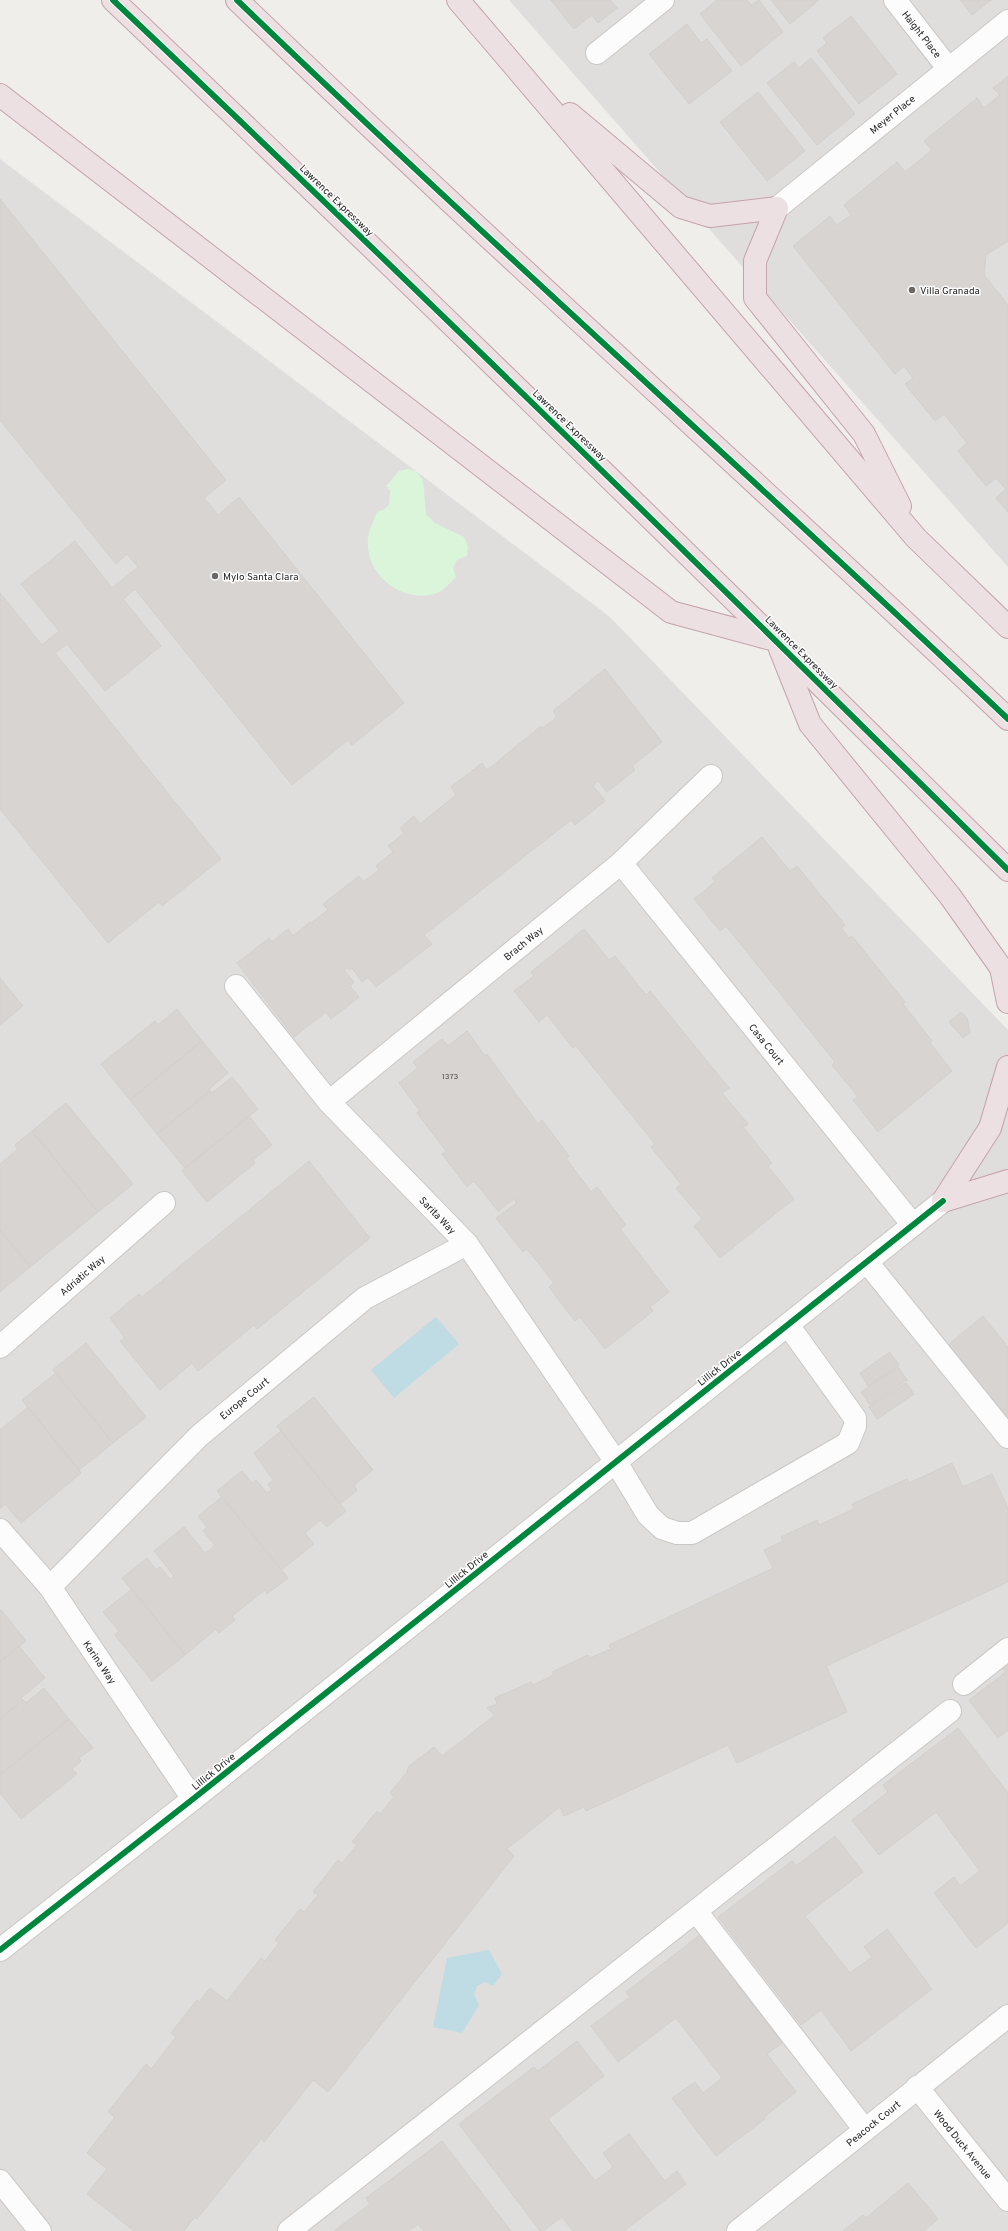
<svg xmlns="http://www.w3.org/2000/svg" width="1008" height="2231" font-family="Overpass,sans-serif">
	<rect width="100%" height="100%" fill="#f0eeeb"/>
	<g fill="#dfdedc">
		<polygon points="509,0 1008,0 1008,567 732,255"/>
		<polygon points="0,159 609,616 1008,1030 1008,2231 0,2231"/>
	</g>
	<path fill="#daf5da" d="M407,469L416,471L423,480L426,514L435,523L464,537L468,547L467,556L457,560L453,568L456,577C451,582 444,590 437,593C403,605 364,575 368,538C369,530 374,520 377,512L383,510L389,505L390,490L386,486L399,471Z"/>
	<g fill="#bfdbe3">
		<polygon points="436,1317 459,1344 394,1398 371,1370"/>
		<polygon points="489,1950 502,1974 493,1986 485,1982 477,1986 474,1994 479,2005 462,2033 433,2027 447,1958"/>
	</g>
	<g fill="#d7d4d2" stroke="#d3d0cc">
		<polygon points="551,0 610,0 617,8 598,23 592,15 574,29"/>
		<polygon points="717,0 747,0 751,5 759,0 783,32 741,66 700,14"/>
		<polygon points="771,0 819,0 790,24"/>
		<polygon points="960,0 991,0 972,15"/>
		<polygon points="851,16 897,74 859,104 817,51 827,43 823,38"/>
		<polygon points="687,24 701,43 707,39 732,71 689,104 649,54"/>
		<polygon points="811,58 855,114 817,145 767,83 794,62 799,68"/>
		<polygon points="1008,76 1008,241 986,255 984,275 1008,305 1008,512 996,498 1006,489 996,478 986,486 958,451 967,443 944,414 935,421 905,384 913,378 904,366 895,374 793,246 830,216 837,225 851,215 844,205 897,162 905,172 932,150 924,141 977,98 984,108 1000,95 993,88"/>
		<polygon points="758,92 805,151 767,181 720,122"/>
		<polygon points="0,199 226,480 204,498 218,515 239,497 404,703 352,745 348,740 292,785 135,589 123,599 161,646 105,691 67,644 55,653 221,859 162,906 159,902 108,943 0,809 0,593 42,645 59,631 21,584 75,541 112,588 138,567 127,554 116,564 0,420"/>
		<polygon points="605,669 662,742 632,766 635,770 607,792 598,781 593,786 605,801 575,825 571,820 424,935 432,944 376,987 368,977 362,982 352,968 349,970 347,967 344,970 354,982 350,986 359,997 331,1019 326,1012 294,1037 237,963 269,938 272,942 288,929 293,936 310,922 311,923 328,910 323,904 359,876 363,882 379,870 376,866 393,852 388,846 404,833 400,828 414,816 420,824 456,795 451,787 482,763 487,770 541,726 543,728 557,717 553,711"/>
		<polygon points="762,837 790,871 797,866 845,925 841,928 849,938 852,936 905,1002 903,1004 932,1041 930,1043 952,1071 878,1132 853,1100 858,1097 832,1065 835,1062 726,926 720,931 694,899 715,882 712,878"/>
		<polygon points="584,929 609,960 615,956 646,995 650,991 729,1088 722,1093 748,1124 743,1127 772,1163 768,1166 794,1199 720,1258 694,1226 702,1219 676,1188 681,1184 651,1147 655,1144 576,1046 573,1048 547,1015 539,1022 514,991 534,976 531,972"/>
		<polygon points="0,978 23,1006 0,1025"/>
		<polygon points="177,1009 202,1041 130,1100 101,1064 155,1021 158,1025"/>
		<polygon points="961,1012 967,1018 970,1033 963,1038 949,1022"/>
		<polygon points="467,1031 485,1056 487,1054 538,1124 542,1120 569,1156 566,1158 591,1192 597,1187 626,1225 620,1229 669,1292 650,1307 653,1311 605,1349 580,1317 575,1321 549,1287 554,1283 527,1249 523,1252 496,1218 517,1203 514,1199 498,1211 474,1181 467,1187 442,1154 446,1151 417,1113 420,1111 399,1083 418,1068 413,1062 442,1039 448,1046"/>
		<polygon points="202,1041 228,1073 209,1089 210,1091 157,1134 130,1100"/>
		<polygon points="232,1077 258,1109 185,1168 157,1134 210,1091 212,1093"/>
		<polygon points="66,1103 133,1184 98,1212 32,1131"/>
		<polygon points="249,1116 272,1145 253,1160 255,1163 207,1202 182,1171"/>
		<polygon points="32,1131 98,1212 30,1267 0,1230 0,1164 18,1149 15,1145"/>
		<polygon points="309,1161 370,1238 257,1329 254,1325 198,1371 192,1363 160,1390 120,1341 125,1338 110,1318 139,1294 142,1297"/>
		<polygon points="0,1230 30,1267 0,1292"/>
		<polygon points="983,1316 1008,1347 1008,1420 947,1346"/>
		<polygon points="86,1343 146,1417 113,1443 53,1370"/>
		<polygon points="890,1352 899,1365 868,1386 860,1373"/>
		<polygon points="898,1367 907,1380 870,1405 861,1392"/>
		<polygon points="56,1373 113,1443 79,1470 22,1400"/>
		<polygon points="906,1383 914,1394 877,1419 869,1407"/>
		<polygon points="314,1397 373,1470 354,1485 357,1490 340,1504 277,1426"/>
		<polygon points="28,1407 81,1473 21,1523 5,1504 0,1509 0,1430"/>
		<polygon points="281,1431 346,1511 327,1527 320,1520 305,1533 314,1544 281,1570 217,1491 242,1471 252,1483 256,1480 267,1493 272,1490 268,1484 273,1480 254,1453"/>
		<polygon points="952,1463 963,1487 992,1474 1008,1508 1008,1582 826,1666 847,1712 737,1763 728,1745 586,1811 584,1807 564,1816 560,1807 507,1849 514,1856 328,2092 313,2080 264,2142 261,2139 197,2219 195,2217 184,2231 134,2231 87,2194 107,2169 87,2153 115,2117 108,2112 146,2064 151,2069 176,2037 171,2033 197,2000 199,2002 210,1988 227,2001 261,1958 265,1961 279,1943 275,1940 300,1909 304,1912 318,1895 313,1892 338,1860 342,1863 357,1845 352,1842 377,1811 380,1814 394,1797 390,1793 407,1772 409,1766 434,1747 442,1756 495,1715 487,1708 497,1704 495,1698 531,1682 533,1685 554,1675 552,1672 588,1655 590,1658 611,1649 609,1645 773,1568 764,1550 783,1541 781,1537 817,1520 819,1525 854,1509 852,1504 907,1479 909,1483"/>
		<polygon points="222,1497 288,1578 267,1594 265,1590 232,1616 235,1620 219,1633 216,1629 185,1655 122,1578 147,1558 156,1570 160,1567 170,1579 174,1576 154,1551 184,1527 205,1553 210,1550 215,1545 203,1531 207,1527 198,1516"/>
		<polygon points="132,1589 185,1655 152,1681 115,1635 119,1631 103,1612"/>
		<polygon points="1,1610 26,1641 0,1662 0,1611"/>
		<polygon points="19,1646 45,1678 21,1698 23,1700 0,1719 0,1662"/>
		<polygon points="1008,1661 1008,1730 998,1738 969,1700 1006,1672 1001,1666"/>
		<polygon points="44,1688 69,1719 0,1775 0,1719 23,1700 26,1703"/>
		<polygon points="69,1719 93,1748 79,1758 81,1761 72,1769 77,1774 21,1819 0,1793 0,1775"/>
		<polygon points="958,1728 1008,1793 1008,1923 976,1948 934,1893 954,1877 960,1886 980,1871 936,1812 879,1855 852,1820 888,1792 883,1785"/>
		<polygon points="835,1836 863,1872 805,1916 850,1973 872,1957 864,1947 887,1929 932,1989 851,2051 821,2010 801,2025 718,1917 792,1861 796,1866"/>
		<polygon points="700,1935 782,2043 767,2054 796,2092 764,2117 765,2119 716,2156 672,2098 695,2082 703,2093 722,2078 676,2018 618,2062 591,2026 630,1997 626,1992"/>
		<polygon points="577,2041 604,2076 548,2119 595,2181 613,2167 603,2153 629,2134 665,2181 677,2171 686,2184 624,2231 573,2231 562,2217 543,2231 540,2231 459,2124 534,2067 538,2071"/>
		<polygon points="442,2141 511,2231 424,2231 418,2224 408,2231 334,2231 370,2204 366,2198"/>
		<polygon points="908,2183 938,2219 924,2231 843,2231 863,2215 866,2218"/>
	</g>
	<g fill="none" stroke-linecap="round" stroke-linejoin="round">
		<g stroke="#c9c8c7" stroke-width="24">
			<g id="minor">
				<polyline points="895,0 948,68"/>
				<polyline points="597,53 663,0"/>
				<polyline points="777,208 1008,21"/>
				<polyline points="621,863 913,1225"/>
				<polyline points="236,986 329,1102 467,1244 616,1462 648,1515 662,1528 677,1533 692,1533 848,1443 855,1426 855,1418 788,1325"/>
				<polyline points="329,1102 621,863 711,776"/>
				<polyline points="867,1262 1008,1437"/>
				<polyline points="0,1347 164,1203"/>
				<polyline points="0,1530 50,1587 193,1799"/>
				<polyline points="50,1587 199,1436 365,1298 467,1244"/>
				<polyline points="964,1684 1008,1649"/>
				<polyline points="696,1911 865,2130"/>
				<polyline points="0,1950 193,1799 943,1201"/>
				<polyline points="917,2087 1008,2200"/>
				<polyline points="0,2181 40,2231"/>
				<polyline points="289,2231 950,1711"/>
				<polyline points="738,2231 1008,2016"/>
			</g>
		</g>
		<g stroke="#c5a2ac" stroke-width="24">
			<g id="highway">
				<path d="M113,0C415,286 712,577 1008,870"/>
				<path d="M237,0C490,244 753,477 1008,719"/>
				<polyline points="458,0 916,538 1008,627"/>
				<polyline points="0,95 671,612 775,640"/>
				<polyline points="570,114 681,207 710,216 777,208 755,261 755,298 864,434 900,506"/>
				<polyline points="780,649 810,724 950,896 1001,968 1008,1002"/>
				<polyline points="943,1201 990,1128 1008,1067"/>
				<polyline points="943,1201 1008,1181"/>
			</g>
		</g>
		<use href="#minor" stroke="#fdfcfc" stroke-width="22"/>
		<use href="#highway" stroke="#ece0e2" stroke-width="22"/>
		<g stroke="#fff" stroke-width="8">
			<g id="cycleway">
				<path d="M113,0C415,286 712,577 1008,870"/>
				<path d="M237,0C490,244 753,477 1008,719"/>
				<polyline points="0,1950 193,1799 943,1201"/>
			</g>
		</g>
		<use href="#cycleway" stroke="#00873e" stroke-width="6"/>
	</g>
	<g fill="#6a6968" stroke="#fff" stroke-width="1.5">
		<circle cx="912" cy="290" r="4"/>
		<circle cx="215" cy="576" r="4"/>
	</g>
	<g text-anchor="middle" stroke-width="3" stroke-linejoin="round" paint-order="stroke">
		<g font-size="8" fill="#4f4e4e">
			<text x="450" y="1079">1373</text>
		</g>
		<g font-size="10" fill="#222" stroke="#fff">
			<text transform="translate(922 34) rotate(52)" y="4">Haight Place</text>
			<text transform="translate(892 114) rotate(-39)" y="4">Meyer Place</text>
			<text transform="translate(337 200) rotate(44)" y="4">Lawrence Expressway</text>
			<text transform="translate(570 425) rotate(44)" y="4">Lawrence Expressway</text>
			<text transform="translate(802 652) rotate(45)" y="4">Lawrence Expressway</text>
			<text transform="translate(523 943) rotate(-39)" y="4">Brach Way</text>
			<text transform="translate(767 1044) rotate(51)" y="4">Casa Court</text>
			<text transform="translate(438 1215) rotate(46)" y="4">Sarita Way</text>
			<text transform="translate(82 1275) rotate(-41)" y="4">Adriatic Way</text>
			<text transform="translate(719 1367) rotate(-38)" y="4">Lillick Drive</text>
			<text transform="translate(244 1398) rotate(-39)" y="4">Europe Court</text>
			<text transform="translate(466 1569) rotate(-39)" y="4">Lillick Drive</text>
			<text transform="translate(100 1662) rotate(56)" y="4">Karina Way</text>
			<text transform="translate(213 1771) rotate(-39)" y="4">Lillick Drive</text>
			<text transform="translate(873 2123) rotate(-39)" y="4">Peacock Court</text>
			<text transform="translate(963 2144) rotate(51)" y="4">Wood Duck Avenue</text>
		</g>
		<g font-size="10" fill="#222" stroke="#fff" text-anchor="start">
			<text x="920" y="294">Villa Granada</text>
			<text x="223" y="580">Mylo Santa Clara</text>
		</g>
	</g>
</svg>
